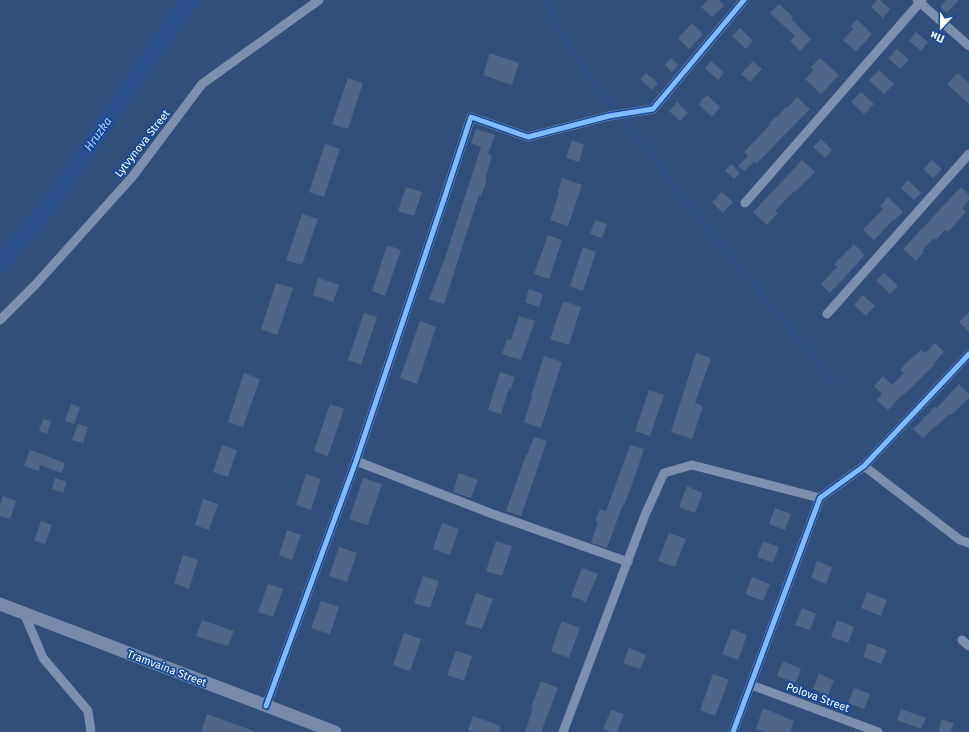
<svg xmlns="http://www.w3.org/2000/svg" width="969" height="732" font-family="'Fira Sans',sans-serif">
	<rect width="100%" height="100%" fill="#324e7a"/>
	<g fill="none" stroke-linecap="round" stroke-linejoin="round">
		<polyline stroke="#2b508b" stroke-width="3" points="547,0 556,27 601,91 660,166 700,220 834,382"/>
		<polyline stroke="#2b508b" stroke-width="17" points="0,264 48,207 184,7 191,0"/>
	</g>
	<g fill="#4f6689">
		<polygon points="708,0 719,0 724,5 712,17 701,7"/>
		<polygon points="877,0 880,0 890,9 883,18 871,7"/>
		<polygon points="946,0 959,0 947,13 940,7"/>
		<polygon points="779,4 793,17 791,19 811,39 800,51 790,41 795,36 770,13"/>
		<polygon points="857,19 872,34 856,52 843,40 853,29 851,26"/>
		<polygon points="692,23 703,34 689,49 678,38"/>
		<polygon points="740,28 753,41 746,49 732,36"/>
		<polygon points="916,32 928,42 921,51 909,41"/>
		<polygon points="897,49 909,60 900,69 888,58"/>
		<polygon points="490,53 519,63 512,85 483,75"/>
		<polygon points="671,58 679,65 672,72 665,65"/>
		<polygon points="820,58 839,75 821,94 805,79 814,70 811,67"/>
		<polygon points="711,61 724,73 718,80 705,68"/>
		<polygon points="753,61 762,69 750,82 741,74"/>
		<polygon points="879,70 894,84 884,94 869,80"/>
		<polygon points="646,73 658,83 652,90 640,79"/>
		<polygon points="958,73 969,83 969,104 947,84"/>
		<polygon points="348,78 363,83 348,129 332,124"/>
		<polygon points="861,92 874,104 864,114 851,102"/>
		<polygon points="707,95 720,107 712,117 698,104"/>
		<polygon points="797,97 810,109 756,164 754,162 744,171 738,166 748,156 744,152 770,125 769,124 776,116 777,117 786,107 787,108"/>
		<polygon points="677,102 688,113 680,121 669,111"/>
		<polygon points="476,129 495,135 488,154 492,156 485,179 487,180 481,196 479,195 444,304 429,299 445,258 481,147 471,143"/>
		<polygon points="821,139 832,150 825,158 813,147"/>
		<polygon points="572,140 584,145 579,162 566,158"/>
		<polygon points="325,144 340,149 324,197 309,192"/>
		<polygon points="802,160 815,172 795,192 794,191 775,211 778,213 767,225 753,212"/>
		<polygon points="932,160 942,169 933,178 923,169"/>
		<polygon points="731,164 740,173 734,179 725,171"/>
		<polygon points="562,178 582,185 568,226 550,220 559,193 558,192"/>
		<polygon points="908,180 921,193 914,200 901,188"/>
		<polygon points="406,187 422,192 414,216 398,211"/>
		<polygon points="961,187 969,195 969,200 962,208 966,212 948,232 945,230 936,240 934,238 922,251 924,252 916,261 903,249"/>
		<polygon points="722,192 733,202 723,213 712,202"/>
		<polygon points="888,197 903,212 895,220 894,219 874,240 863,230 883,209 880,206"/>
		<polygon points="302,214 318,219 302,265 286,260"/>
		<polygon points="595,220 607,224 602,238 590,234"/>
		<polygon points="548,235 562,240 549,279 534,274"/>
		<polygon points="854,244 865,255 830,293 821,284 837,267 834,264"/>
		<polygon points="387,245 401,250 385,296 372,291"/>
		<polygon points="583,247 596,252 583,291 570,286"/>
		<polygon points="884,273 898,286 890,294 876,281"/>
		<polygon points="318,278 339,285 333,302 313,295"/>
		<polygon points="276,283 293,288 277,335 261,329"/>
		<polygon points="529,289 543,294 539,307 525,302"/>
		<polygon points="863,295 875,306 866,316 854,305"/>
		<polygon points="563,301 581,307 569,345 550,339"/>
		<polygon points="969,312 969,332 959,322"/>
		<polygon points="364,313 377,317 361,365 348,360"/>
		<polygon points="519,316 535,321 521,360 502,354 507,339 511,340"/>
		<polygon points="420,321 436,327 417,384 400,378"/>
		<polygon points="935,343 944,352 934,363 935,364 905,394 904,393 888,410 877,400 882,394 874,386 883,376 892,385 904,373 900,370 907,362 921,350 925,353"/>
		<polygon points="696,353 711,358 695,403 703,406 692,439 671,432"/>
		<polygon points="544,356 562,362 541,428 524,422 532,396 531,396"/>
		<polygon points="500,372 515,377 511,389 509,388 501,414 488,410"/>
		<polygon points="244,373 260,379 243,427 228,422"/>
		<polygon points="959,384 969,394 969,398 951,415 949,414 937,426 936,425 923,438 913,429 935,407 937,408"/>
		<polygon points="649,390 664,395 650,436 635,431"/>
		<polygon points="71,404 80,407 74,424 65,421"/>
		<polygon points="330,404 344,409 328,456 314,451"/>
		<polygon points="43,419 51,421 47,434 39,431"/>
		<polygon points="78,424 88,427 83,443 72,440"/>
		<polygon points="534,437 547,441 521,516 506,511 526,455 527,455"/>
		<polygon points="222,445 237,450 228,477 213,472"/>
		<polygon points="630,445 644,449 632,485 624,505 623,504 607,548 591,543 598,522 595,521 600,509 606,511"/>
		<polygon points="30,450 65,463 62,473 40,465 39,471 24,466"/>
		<polygon points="459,473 478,480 471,498 453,492"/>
		<polygon points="306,474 321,479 311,510 296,505"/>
		<polygon points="55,478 67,482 63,493 52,489"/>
		<polygon points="363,478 382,484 368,525 349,519"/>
		<polygon points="687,486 703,493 695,513 679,507"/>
		<polygon points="3,496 16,501 10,519 0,516 0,505"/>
		<polygon points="203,499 218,504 209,530 195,525"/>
		<polygon points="775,508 791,514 785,530 769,524"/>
		<polygon points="41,521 52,525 45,544 34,541"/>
		<polygon points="442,523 459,529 450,555 433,549"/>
		<polygon points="287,530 301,535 292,560 279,555"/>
		<polygon points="669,533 686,539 675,567 658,561"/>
		<polygon points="496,541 512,546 502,576 486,571"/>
		<polygon points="763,541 779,547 773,563 757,557"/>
		<polygon points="339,547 357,553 347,582 329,576"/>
		<polygon points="183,555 198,560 189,589 174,583"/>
		<polygon points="817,561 832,567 826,584 811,578"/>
		<polygon points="582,568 598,574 586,602 571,596"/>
		<polygon points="423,576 439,581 430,608 414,603"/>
		<polygon points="752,577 770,584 763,601 745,594"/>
		<polygon points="268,584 283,589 273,617 258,612"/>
		<polygon points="867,592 887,600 881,616 861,608"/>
		<polygon points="476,593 493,599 482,629 465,624"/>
		<polygon points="321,601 339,607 330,634 311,628"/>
		<polygon points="802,608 816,614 810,630 795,625"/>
		<polygon points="202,620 234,631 228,646 196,636"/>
		<polygon points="837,620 854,627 848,643 831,637"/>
		<polygon points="562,621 580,628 569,658 551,651"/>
		<polygon points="732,629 747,635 738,660 722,654"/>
		<polygon points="404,633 421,639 410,671 393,665"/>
		<polygon points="868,643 887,650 881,664 863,657"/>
		<polygon points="629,648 646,655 640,669 623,663"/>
		<polygon points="456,651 472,656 464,681 447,675"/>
		<polygon points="783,661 801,669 796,683 777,676"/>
		<polygon points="713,674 729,680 715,716 700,710"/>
		<polygon points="819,674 834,680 828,695 813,689"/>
		<polygon points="541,681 558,688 541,732 525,732 533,708 531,707"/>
		<polygon points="854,688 870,694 864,709 848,703"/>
		<polygon points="763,708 794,721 790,732 764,732 756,729"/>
		<polygon points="901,709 926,718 921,729 897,720"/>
		<polygon points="611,710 624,714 617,732 610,732 603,729"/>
		<polygon points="207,714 254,731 254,732 201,732"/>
		<polygon points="473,716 501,726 499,732 472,732 468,730"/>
		<polygon points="942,719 954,724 950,732 938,732"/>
	</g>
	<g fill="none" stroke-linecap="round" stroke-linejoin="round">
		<g stroke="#7c8fad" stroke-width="9">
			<polyline points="917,0 969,46"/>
			<polyline points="745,203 922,0"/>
			<polyline points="827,314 969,154"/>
			<polyline points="0,320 36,284 133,176 202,84 319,0"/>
			<polyline points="356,461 490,513 628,562"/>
			<polyline points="864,466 960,540 969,543"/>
			<polyline points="24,613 43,658 88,711 91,732"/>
			<polyline points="962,640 969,646"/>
			<polyline points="751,685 878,732"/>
			<polyline points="266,706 356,461 446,193 471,117 528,137 609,116 653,109 744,0"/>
			<polyline points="563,732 645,515 664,473 692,465 820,498"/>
			<polyline points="733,732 820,498 864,466 969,354"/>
		</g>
		<polyline stroke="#778aa9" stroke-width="13" points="0,604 335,732"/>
		<g stroke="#134799" stroke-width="8">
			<g id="cycleway">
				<polyline points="266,706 356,461 446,193 471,117 528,137 609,116 653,109 744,0"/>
				<polyline points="733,732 820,498 864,466 969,354"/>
			</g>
		</g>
		<use href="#cycleway" stroke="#80bcff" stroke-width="5"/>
	</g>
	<g text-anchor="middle" stroke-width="3.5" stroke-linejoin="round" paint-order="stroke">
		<g font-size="11" fill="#fff" stroke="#134799">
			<text transform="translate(142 143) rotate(-52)" y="4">Lytvynova Street</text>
			<text transform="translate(167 668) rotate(21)" y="4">Tramvaina Street</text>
			<text transform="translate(818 697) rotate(20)" y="4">Polova Street</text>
		</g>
		<g font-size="12" font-style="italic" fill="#b2cffa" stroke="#134799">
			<text transform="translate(98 134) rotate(-55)" y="4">Hruzka</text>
		</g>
	</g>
	<g transform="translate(941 28) rotate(202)" stroke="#134799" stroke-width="3" paint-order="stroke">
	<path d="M0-3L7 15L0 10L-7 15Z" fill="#ffffff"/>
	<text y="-6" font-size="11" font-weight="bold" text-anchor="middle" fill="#ffffff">Пн</text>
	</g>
</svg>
